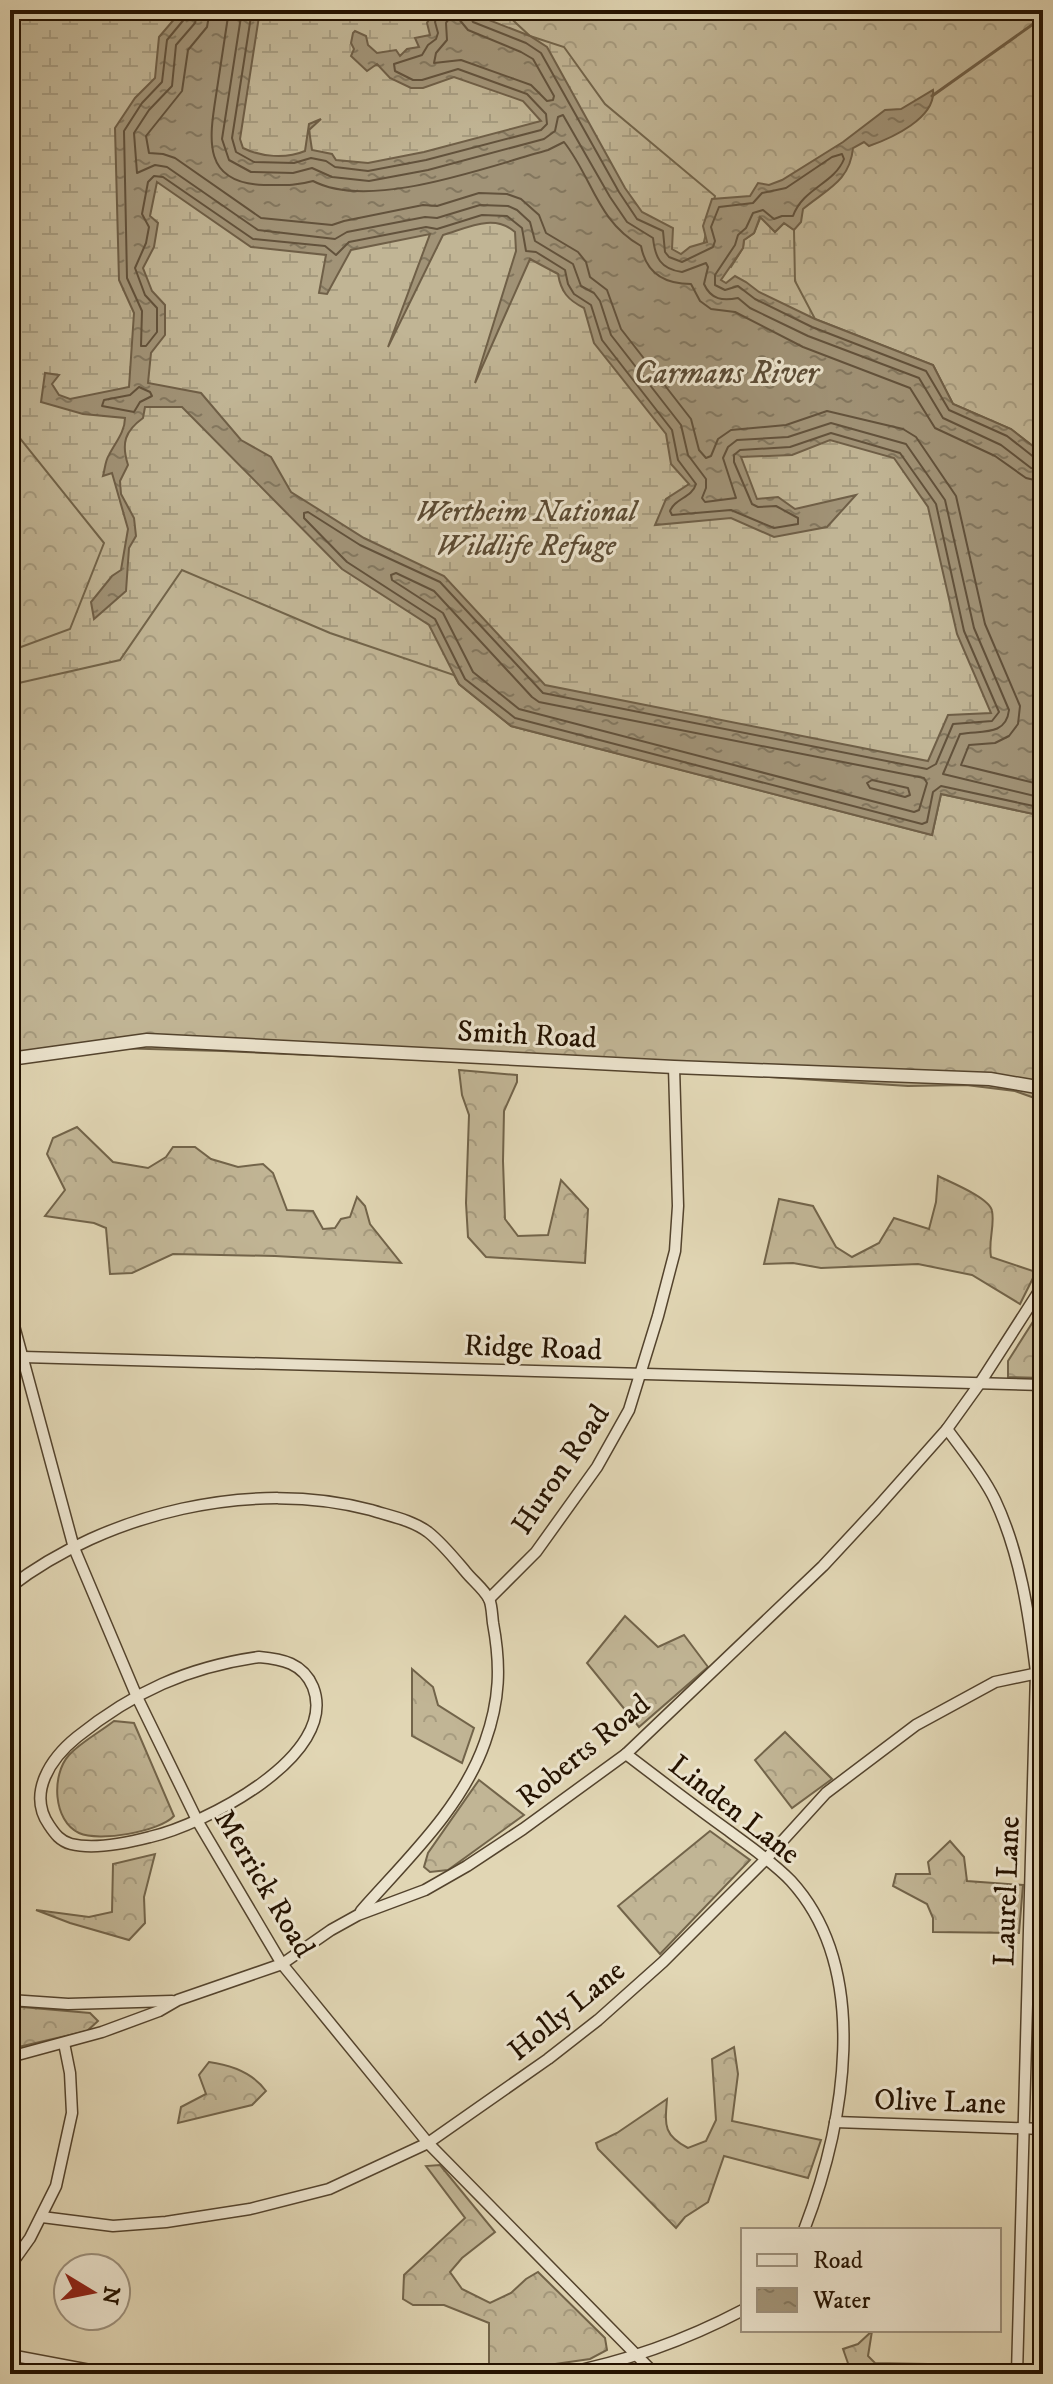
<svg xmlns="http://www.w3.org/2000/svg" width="1053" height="2384" font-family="'IM FELL DW Pica',serif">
	<defs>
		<pattern id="forest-crowns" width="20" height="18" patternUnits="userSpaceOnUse" patternTransform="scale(2)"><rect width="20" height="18" fill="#c1b595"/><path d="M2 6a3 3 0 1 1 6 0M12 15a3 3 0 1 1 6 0" fill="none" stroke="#a69b7f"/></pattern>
		<pattern id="wetland-marsh" width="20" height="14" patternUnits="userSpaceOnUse" patternTransform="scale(2)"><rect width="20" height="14" fill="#c1b595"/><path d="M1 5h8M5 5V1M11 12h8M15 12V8" fill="none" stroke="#a69b7f"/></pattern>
		<pattern id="water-ripples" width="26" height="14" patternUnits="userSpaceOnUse" patternTransform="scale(2)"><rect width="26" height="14" fill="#a19377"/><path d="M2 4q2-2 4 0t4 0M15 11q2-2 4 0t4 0" fill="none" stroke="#83775f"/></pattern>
	</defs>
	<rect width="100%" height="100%" fill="#e1d6b4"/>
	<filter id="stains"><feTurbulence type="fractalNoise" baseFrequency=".0025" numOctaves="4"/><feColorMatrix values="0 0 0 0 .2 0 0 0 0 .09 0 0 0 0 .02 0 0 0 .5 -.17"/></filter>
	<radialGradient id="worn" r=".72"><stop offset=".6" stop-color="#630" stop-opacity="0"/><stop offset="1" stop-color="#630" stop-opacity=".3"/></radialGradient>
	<g fill="url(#forest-crowns)" stroke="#72644a" stroke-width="2">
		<polygon points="10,10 1043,10 1043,1101 1015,1091 966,1085 908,1086 706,1073 222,1051 77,1047 10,1055"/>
		<polygon points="459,1070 517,1075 517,1082 504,1111 503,1161 505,1219 518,1236 548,1235 561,1180 588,1209 585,1263 486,1257 468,1237 466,1203 469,1115 462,1095"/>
		<polygon points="77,1127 113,1162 148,1168 166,1157 173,1147 195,1147 211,1159 238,1167 263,1164 273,1173 287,1210 313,1211 323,1229 335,1228 341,1219 350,1217 357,1197 365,1206 370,1224 401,1263 275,1256 173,1254 132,1273 110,1274 106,1228 94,1223 45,1216 65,1190 47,1154 53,1138"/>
		<path d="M938,1176C950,1182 990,1198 992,1211C995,1226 988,1241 991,1257L1036,1272L1020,1304L972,1275L918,1264L821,1268L793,1263L764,1264L779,1199L813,1206L836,1247L852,1257L879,1243L894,1218L929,1229L936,1202Z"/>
		<polygon points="1043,1306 1043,1378 1008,1377 1008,1361"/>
		<polygon points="625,1616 658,1647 684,1635 708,1667 639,1727 587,1663"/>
		<polygon points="412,1669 433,1687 438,1705 474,1728 462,1763 412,1736"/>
		<path d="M114,1721L134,1723L174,1816C159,1832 99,1842 79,1833C53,1821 51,1775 69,1755C81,1742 100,1732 114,1721Z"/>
		<polygon points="785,1732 832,1779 792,1808 755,1760"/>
		<polygon points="479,1780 524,1815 448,1870 430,1872 424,1867 428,1853"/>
		<polygon points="710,1831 750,1860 660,1954 618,1906"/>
		<polygon points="950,1841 964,1857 967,1881 1023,1885 1019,1933 933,1932 933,1918 927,1904 893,1886 896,1874 930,1874 928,1862"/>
		<polygon points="155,1854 144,1897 145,1923 129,1940 70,1923 36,1910 89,1917 112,1912 113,1864"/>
		<polygon points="10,2006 90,2013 98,2021 87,2031 10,2049"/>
		<path d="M734,2047L738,2074L732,2121L821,2140L808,2178L724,2156L708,2202L685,2217L676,2228L598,2149L596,2143L617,2133L667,2099C665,2125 663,2135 688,2148L706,2141L716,2120L712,2059Z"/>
		<path d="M209,2062C231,2065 253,2073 266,2091L252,2105L178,2123L181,2107L206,2094L199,2075Z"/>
		<polygon points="440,2165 495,2232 462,2258 450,2272 462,2289 490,2303 511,2293 526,2279 538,2272 605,2338 607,2350 590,2359 492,2373 489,2368 489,2323 444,2305 413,2305 403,2299 404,2275 465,2218 426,2166"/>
		<polygon points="872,2331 868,2356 875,2363 927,2364 926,2374 849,2374 850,2369 843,2349 858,2344"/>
	</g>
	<polygon fill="url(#wetland-marsh)" stroke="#72644a" stroke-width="2" points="10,10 502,10 530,36 564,47 605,104 715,196 702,250 731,267 743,248 744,240 754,233 761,216 775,232 784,223 794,230 795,281 815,319 933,365 953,404 1011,429 1043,454 1043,816 941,794 932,835 511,726 459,684 454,675 330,633 182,570 120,660 10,685 10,651 70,629 104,543 10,426"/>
	<path fill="url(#water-ripples)" stroke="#6f5f47" stroke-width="2" fill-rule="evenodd" d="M182,10H260L240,139L243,148C261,157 286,159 305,151L309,124L321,119L309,130L312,150L332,154L336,160L368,163L424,152L541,121L523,101L454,77L423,88H411L390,78L377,64L367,71L351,56L354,49L351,43L353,33L355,31L366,36L368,45L377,53L396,50L400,56L407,49L419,47L415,38L430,35L427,23L434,10H473L476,15L530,36L547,47L625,188L642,212L673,228L672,249L681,254L690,247L707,242L703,226L712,199L750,196L758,183L769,185L782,180L843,142L885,110L901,109L933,90C936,118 892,138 869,146L864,142L853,148C850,181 827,189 803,209L801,222L794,230L784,223L775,232L760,217L754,233L744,240L743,248L721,280L726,283L735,276L746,282L759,292L815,319L933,365L953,404L1011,429L1043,454V816L941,794L932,835L511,726L459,684L429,625L342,569L182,407H145L143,418C125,431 121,443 128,465L120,481L121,494L134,518L136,536L129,548L126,591L94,619L91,602L112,576L121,570L128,529L112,473L103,476C105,469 105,461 109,455C115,443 125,432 125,418L83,414L41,402L45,373L59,375L52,384L59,395L70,399L129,387L134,313L119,280L115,128L135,98L155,78L159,37ZM157,182L251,247L326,255L319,293L327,294L351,250L430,234L388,347L443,235C467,228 494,213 515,232L516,251L475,383L530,259L558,274C561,292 568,300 584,308L594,343L666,434L671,464L689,484L666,499L655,525L731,518L774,537L827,527L856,495L795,509L778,497L757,499L741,457L792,455L830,440L894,458L928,507L957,634L991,713L948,715L928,761L545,685L444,576L364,538L291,492L271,457L241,440L201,393L148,383L151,353L165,335V305L152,291L143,268L154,247L158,223L150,216Z"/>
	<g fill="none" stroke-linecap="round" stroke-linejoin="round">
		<g stroke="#62523c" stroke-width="2">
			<path d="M188,10L186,17L167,40L162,82L142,103L124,131L127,278L142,311L141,346H146L157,332V308L145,295L135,268L146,243L149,227L142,214L148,182L154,176L163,177L253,239L325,246L336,255L349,242L426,227L437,229L482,215L507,216L522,228L526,251L536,252L565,270L568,284L574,294L591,305L602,340L672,430L678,460L696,484C692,498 675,498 670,511L672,515L731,510L774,528L798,524V518L776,506L758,507L752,504L734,462V455L740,450L790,447L831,433L900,453L936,504L964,631L999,712L992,721L953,724L936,764L927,769L543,693L440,582L360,545L308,512L304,513V518L347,562L435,619L465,679L515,718L922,824L927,822L933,792L941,786L1043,808"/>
			<path d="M198,10L195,23L176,45L172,86L149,110L134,133L137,173L155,165L167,167L258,230L335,239L347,232L425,217L437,218L480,205L508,206L517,210L530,222L535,241L573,264L581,286L594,293L600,301L611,335L681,425L688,455L706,479V488L702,498L705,502L736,498L723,458L728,447L737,440L788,437L831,423L906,444L945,500L974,628L1009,710C1006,737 980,730 960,734L943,774L1043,798"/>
			<polyline points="210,10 207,27 188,50 182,91 146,136 149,153 163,154 175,158 261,218 332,225 344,221 423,205 437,206 479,193 507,194 521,199 539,215 546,233 578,252 586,262 590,277 607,290 621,329 691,419 699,450 706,458 711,456 718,439 731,430 786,425 827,411 903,429 916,437 956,496 985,624 1020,706 1018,724 1009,736 995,743 969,745 961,765 1043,785"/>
			<path d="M229,10C225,36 221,63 217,89C210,135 199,183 264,185C282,185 296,186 313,181C370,211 486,167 548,150L564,142C593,179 597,221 641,246C646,273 664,284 691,284L700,301L711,309L735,312L803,347L910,388L935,428L995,456L1026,478L1043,482"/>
			<path d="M242,10L222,139L229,160L251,172L293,173L312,168L332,177L369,181L428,170L544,139L555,131L558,117L563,115L610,197L627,222L653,238C655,257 660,269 682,272L706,263L708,267L704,284C711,300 723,301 738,298L750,308L808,336L919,378L943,418L1001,445L1031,468L1043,470"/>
			<polyline points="252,10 232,138 236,152 254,162 294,163 311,158 326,161 335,167 368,171 426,160 541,130 547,124 546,114 527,94 458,69 422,80 413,80 395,71 394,64 422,55 428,45 436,39 438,33 435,22 439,10"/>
			<path d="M467,10L473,22L526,43L541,53L619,192L637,219L663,231L665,252L669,257L682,262L713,247L715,241L711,227L719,207L753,203L762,193L786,188L832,157L842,154L844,159C834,184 803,188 793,216H782L774,219L763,210L753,213L746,228L738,235L735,245L715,275V285L725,290L738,286L755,299L812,327L926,371L949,410L1007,436L1035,458L1043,460"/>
			<polygon points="453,12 468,30 521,52 533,59 554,96 553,100 547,101 531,85 461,60 434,63 436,53 447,40 446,23"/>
			<polygon points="139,387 150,392 152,396 140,402 134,412 102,406 104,400 130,395"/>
			<polygon points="396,573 434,591 532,697 539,702 924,778 927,783 919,810 914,812 519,709 473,672 443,613 392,580 391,575"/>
			<polygon points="872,780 908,788 910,795 905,797 870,788 867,783"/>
		</g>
		<polyline stroke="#6f5f47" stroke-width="3" points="932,96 1043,17"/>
		<g stroke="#53432d" stroke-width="13">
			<g id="minor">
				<polyline points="10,1311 74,1548 137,1697 198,1822 282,1964 428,2143 655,2374"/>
				<polyline points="23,1357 1043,1385"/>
				<path d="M947,1429C963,1451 983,1475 995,1500C1020,1553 1029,1614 1036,1672L1017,2374"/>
				<path d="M10,1587C106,1513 253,1478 371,1510C390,1516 412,1520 428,1532C442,1543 454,1558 465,1571C472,1580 484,1589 489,1599C492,1605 492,1616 493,1623C501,1666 500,1700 485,1742C462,1808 406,1860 361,1911"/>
				<polyline points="489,1599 536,1552 597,1467 629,1410 658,1316 675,1251 678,1206 674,1067"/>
				<path d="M259,1657C282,1659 303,1663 313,1687C340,1756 203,1825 150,1837C127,1843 95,1850 71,1844C60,1841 55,1834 49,1825C27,1793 51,1758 77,1737C133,1692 188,1667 259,1657Z"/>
				<path d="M626,1754C660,1780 694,1806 729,1831C750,1847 773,1862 791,1881C873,1971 844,2126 804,2230"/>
				<polyline points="10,2000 68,2004 172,2001"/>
				<polyline points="10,2057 102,2032 159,2011 178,2000 282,1964 331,1930 358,1915 425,1890 467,1866 523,1829 626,1754 823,1566 876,1509 947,1429 980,1383 1043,1285"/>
				<polyline points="835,2122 1043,2129"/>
				<polyline points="42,2217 113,2226 166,2222 250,2209 329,2189 428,2143 548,2059 598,2020 663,1962 766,1859 826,1793 916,1725 995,1682 1043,1672"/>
				<polyline points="10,2266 30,2238 56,2186 72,2113 70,2073 64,2043"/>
				<polyline points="10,2355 111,2374"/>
				<path d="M561,2374C625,2362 686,2340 743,2310"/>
			</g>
		</g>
		<g stroke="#53432d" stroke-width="15">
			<polyline id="tertiary" points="10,1059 147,1040 674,1067 990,1079 1043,1088"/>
		</g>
		<use href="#minor" stroke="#ece4ce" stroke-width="10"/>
		<use href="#tertiary" stroke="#ece4ce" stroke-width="12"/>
	</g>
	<g text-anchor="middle" stroke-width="6" stroke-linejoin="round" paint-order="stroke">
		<g font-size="30" font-style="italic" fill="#5b4b34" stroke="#ece4ce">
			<text x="526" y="521">Wertheim National<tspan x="526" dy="34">Wildlife Refuge</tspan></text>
		</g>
		<g font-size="30" fill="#241200" stroke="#ece4ce">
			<text transform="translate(527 1034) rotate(3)" y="10">Smith Road</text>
			<text transform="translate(533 1347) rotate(2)" y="10">Ridge Road</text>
			<text transform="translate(560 1469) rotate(-56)" y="10">Huron Road</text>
			<text transform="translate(583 1750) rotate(-39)" y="10">Roberts Road</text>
			<text transform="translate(735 1809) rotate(38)" y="10">Linden Lane</text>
			<text transform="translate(265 1883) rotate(59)" y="10">Merrick Road</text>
			<text transform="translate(1006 1891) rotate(-88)" y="10">Laurel Lane</text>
			<text transform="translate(566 2010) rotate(-39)" y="10">Holly Lane</text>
			<text transform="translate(940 2101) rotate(2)" y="10">Olive Lane</text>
		</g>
		<g font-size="32" font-style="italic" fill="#5c4c36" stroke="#ece4ce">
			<text x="726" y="383">Carmans River</text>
		</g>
	</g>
	<rect width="1053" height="2384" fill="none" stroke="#e1d6b4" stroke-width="40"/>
	<rect x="12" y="12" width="1029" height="2360" fill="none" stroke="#241200" stroke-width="4"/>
	<rect x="20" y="20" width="1013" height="2344" fill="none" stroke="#241200" stroke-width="2"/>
	<rect x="741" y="2228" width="260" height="104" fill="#ece4ce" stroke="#9c907c" stroke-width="2"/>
	<rect x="757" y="2254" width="40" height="12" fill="#ece4ce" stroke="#9c907c" stroke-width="2"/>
	<text x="813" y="2268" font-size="24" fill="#241200">Road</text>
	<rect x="757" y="2288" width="40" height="24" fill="url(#water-ripples)" stroke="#9c907c" stroke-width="2"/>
	<text x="813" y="2308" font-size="24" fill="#241200">Water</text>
	<g transform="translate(92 2292) rotate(100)"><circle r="38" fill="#ece4ce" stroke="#9c907c" stroke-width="2"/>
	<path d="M0-6L14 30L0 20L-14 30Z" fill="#8f2418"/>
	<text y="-12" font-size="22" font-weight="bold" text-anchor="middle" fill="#241200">N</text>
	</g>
	<rect width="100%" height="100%" filter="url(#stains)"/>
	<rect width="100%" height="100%" fill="url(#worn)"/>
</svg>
